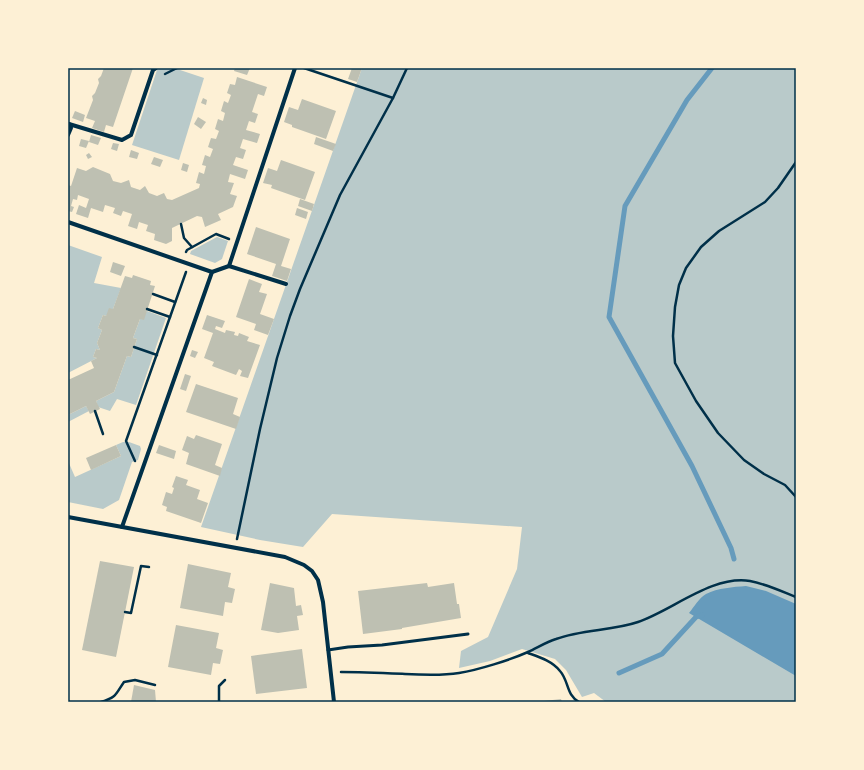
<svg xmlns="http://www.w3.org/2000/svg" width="864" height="770" font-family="Montserrat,sans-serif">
	<rect width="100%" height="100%" fill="#fdf0d5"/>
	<g fill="#b9caca">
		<polygon points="161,68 174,68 204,78 179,160 132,145 157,70"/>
		<polygon points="362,68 796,68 796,702 606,702 594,693 582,697 566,670 555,659 522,649 490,661 459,668 461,651 488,637 517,569 522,527 332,514 303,547 260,540 201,527"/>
		<polygon points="217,237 228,241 222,259 215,263 190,254 191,251"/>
		<polygon points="68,245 102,257 94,283 121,288 113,309 106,316 103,315 98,328 102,330 97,343 100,350 96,349 93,357 97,358 68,373"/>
		<polygon points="147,311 166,318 136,405 117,399 110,411 98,407 96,401 114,392 127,356 131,357 137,339 133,338 140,319"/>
		<polygon points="86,406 89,411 68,422 68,415"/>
		<polygon points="123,442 129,442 140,446 141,449 138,460 132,462 119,500 103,509 68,502 68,461 75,477 121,456 116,445"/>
	</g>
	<path fill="#669bbc" d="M746,586L766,591L796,604V676L689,613C694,607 699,598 706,594C718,588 733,587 746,586Z"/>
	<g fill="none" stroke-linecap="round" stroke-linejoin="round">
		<g stroke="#669bbc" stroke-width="5">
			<polyline points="712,68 687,100 625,206 609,317 692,466 731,548 734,559"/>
			<polyline points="619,673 662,654 696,617 702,615"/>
		</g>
	</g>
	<g fill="#bec0b2">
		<polygon points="104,68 133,68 113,127 106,125 104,132 92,128 95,121 86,118 93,100 92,96 95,93 99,83 98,79 101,76"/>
		<polygon points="235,68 250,68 247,75 234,71"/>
		<polygon points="352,68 362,68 357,82 348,79"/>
		<polygon points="237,77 267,87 264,96 258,94 252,112 258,114 255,123 249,121 246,130 260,134 257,143 243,139 240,148 246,150 243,159 236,157 233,165 248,170 245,179 230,174 228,182 234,183 230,194 237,196 233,207 218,214 221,220 205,227 202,217 197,216 172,228 172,241 166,244 154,240 155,234 146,231 148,225 139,222 137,229 128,226 132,214 123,211 121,216 113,213 115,208 105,205 103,212 91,208 88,218 76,214 79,205 86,208 89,199 78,195 77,200 73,199 71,206 74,207 72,212 68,211 68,185 71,186 77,168 86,171 93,167 110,174 113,181 121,183 129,180 131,187 140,190 145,186 149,193 157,196 164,193 167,199 172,200 199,188 200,184 196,183 199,172 204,174 206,166 202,165 205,155 210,157 213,149 208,147 211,138 216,139 219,131 215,129 218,119 223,121 225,113 221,111 224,101 228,103 231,95 227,93 230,84 235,85"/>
		<polygon points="203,98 207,100 206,105 201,103"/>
		<polygon points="302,99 336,111 326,139 292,127 292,125 284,122 289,107 298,110"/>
		<polygon points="75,111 85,115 83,122 72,118"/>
		<polygon points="198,117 206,122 201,129 194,124"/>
		<polygon points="91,135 101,138 98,145 89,142"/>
		<polygon points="316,137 336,144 333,151 314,144"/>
		<polygon points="81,139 89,141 86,148 79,146"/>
		<polygon points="113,143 119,144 117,151 111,149"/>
		<polygon points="131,150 139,153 137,159 129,157"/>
		<polygon points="89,153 92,157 88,159 86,155"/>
		<polygon points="154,157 163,160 160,167 151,164"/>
		<polygon points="281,160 315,172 305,200 271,188 272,185 263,183 268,168 277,171"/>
		<polygon points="183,163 189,165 187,172 181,170"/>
		<polygon points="300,199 314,204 312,211 298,206"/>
		<polygon points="297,208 308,212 306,219 295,215"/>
		<polygon points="256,227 290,239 281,266 291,269 287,281 272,276 276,264 247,254"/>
		<polygon points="113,262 125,266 121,276 110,272"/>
		<polygon points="133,275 151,281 150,285 155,286 144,320 140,319 133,338 137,339 131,357 127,356 114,392 96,401 100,409 90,414 86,406 68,415 68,380 94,368 91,361 97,358 93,357 96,349 100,350 97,343 102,330 98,328 103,315 106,316 109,308 113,309 125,276 132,278"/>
		<polygon points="249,279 262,284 259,292 267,294 260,314 274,319 268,335 254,330 256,324 236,317"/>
		<polygon points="207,315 225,321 222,328 216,326 215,329 225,333 226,330 235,332 234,335 238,336 239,333 249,337 247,341 260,345 248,378 240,376 242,371 239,369 236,375 212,366 214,362 204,358 213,333 202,329"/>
		<polygon points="192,350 198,352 195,358 190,356"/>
		<polygon points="185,374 191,376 186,391 180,389"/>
		<polygon points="196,384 238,398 233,414 240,417 236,429 186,412"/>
		<polygon points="196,435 222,444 215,465 222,468 220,476 186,464 189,453 182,450 187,436 194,439"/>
		<polygon points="116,445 121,456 91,470 86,458"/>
		<polygon points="159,445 176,451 174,459 156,453"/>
		<polygon points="176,476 188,480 186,485 200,490 197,499 208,503 201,523 166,511 167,507 162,505 166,492 172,494 174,488 172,487"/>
		<polygon points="100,561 134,567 116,657 82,650"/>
		<polygon points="188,564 231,573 228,587 235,589 232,603 225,602 223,616 180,608"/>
		<polygon points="270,583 294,588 296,606 301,605 303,615 297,616 299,630 278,633 261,630"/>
		<polygon points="427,583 428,587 454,583 457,604 459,604 461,618 402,628 402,629 363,634 358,591"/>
		<polygon points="176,625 219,633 216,648 223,650 220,664 213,663 211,675 168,667"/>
		<polygon points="302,649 307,688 256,694 251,656"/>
		<polygon points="134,685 155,690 156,702 131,702"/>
		<polygon points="561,699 562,702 544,702 544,701"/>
	</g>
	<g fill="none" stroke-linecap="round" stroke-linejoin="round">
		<g stroke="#003049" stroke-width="2.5">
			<polyline points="304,68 393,98"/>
			<polyline points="165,74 177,68"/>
			<polyline points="796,162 778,188 765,202 719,231 701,247 686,268 679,285 675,307 673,336 675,363 696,401 718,433 744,460 764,474 785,485 796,497"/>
			<polyline points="181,224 184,238 192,247"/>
			<polyline points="186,252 187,250 216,234 229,239"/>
			<polyline points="153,294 175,302"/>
			<polyline points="147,309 170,317"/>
			<polyline points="134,347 157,355"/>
			<polyline points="95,411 103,434"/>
			<polyline points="135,461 126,441 186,272"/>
			<polyline points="237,539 260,429 277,358 290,316 300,289 340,195 393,98 407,68"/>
			<polyline points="125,612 131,613 141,566 149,567"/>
			<path d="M528,653C539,657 552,661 560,671C569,681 566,695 579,702"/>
			<path d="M341,672C362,672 383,673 405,674C423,675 441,676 459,673C478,670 510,660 528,652C537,648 546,642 556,639C582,629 612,631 638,622C673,610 712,575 750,581C766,584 781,591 796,597"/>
			<path d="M101,702C117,697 115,695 124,682L135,680L155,685"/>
			<polyline points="219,702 219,686 225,680"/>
		</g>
		<polyline stroke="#003049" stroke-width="3" points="328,650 348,647 382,645 468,634"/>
		<g stroke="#003049" stroke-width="4">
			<polyline points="69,124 122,140 131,135 153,70 156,68"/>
			<polyline points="68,135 71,128 69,124"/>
			<polyline points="68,222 212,272"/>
			<polyline points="229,266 286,284"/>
			<polyline points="68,517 285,557 304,565 312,571 318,580 323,602 334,702"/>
			<polyline points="122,527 212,272 229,266 295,68"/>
		</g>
	</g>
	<rect width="864" height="770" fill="none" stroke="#fdf0d5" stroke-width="138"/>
	<rect x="69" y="69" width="726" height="632" fill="none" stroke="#003049" stroke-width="1.5"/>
</svg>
